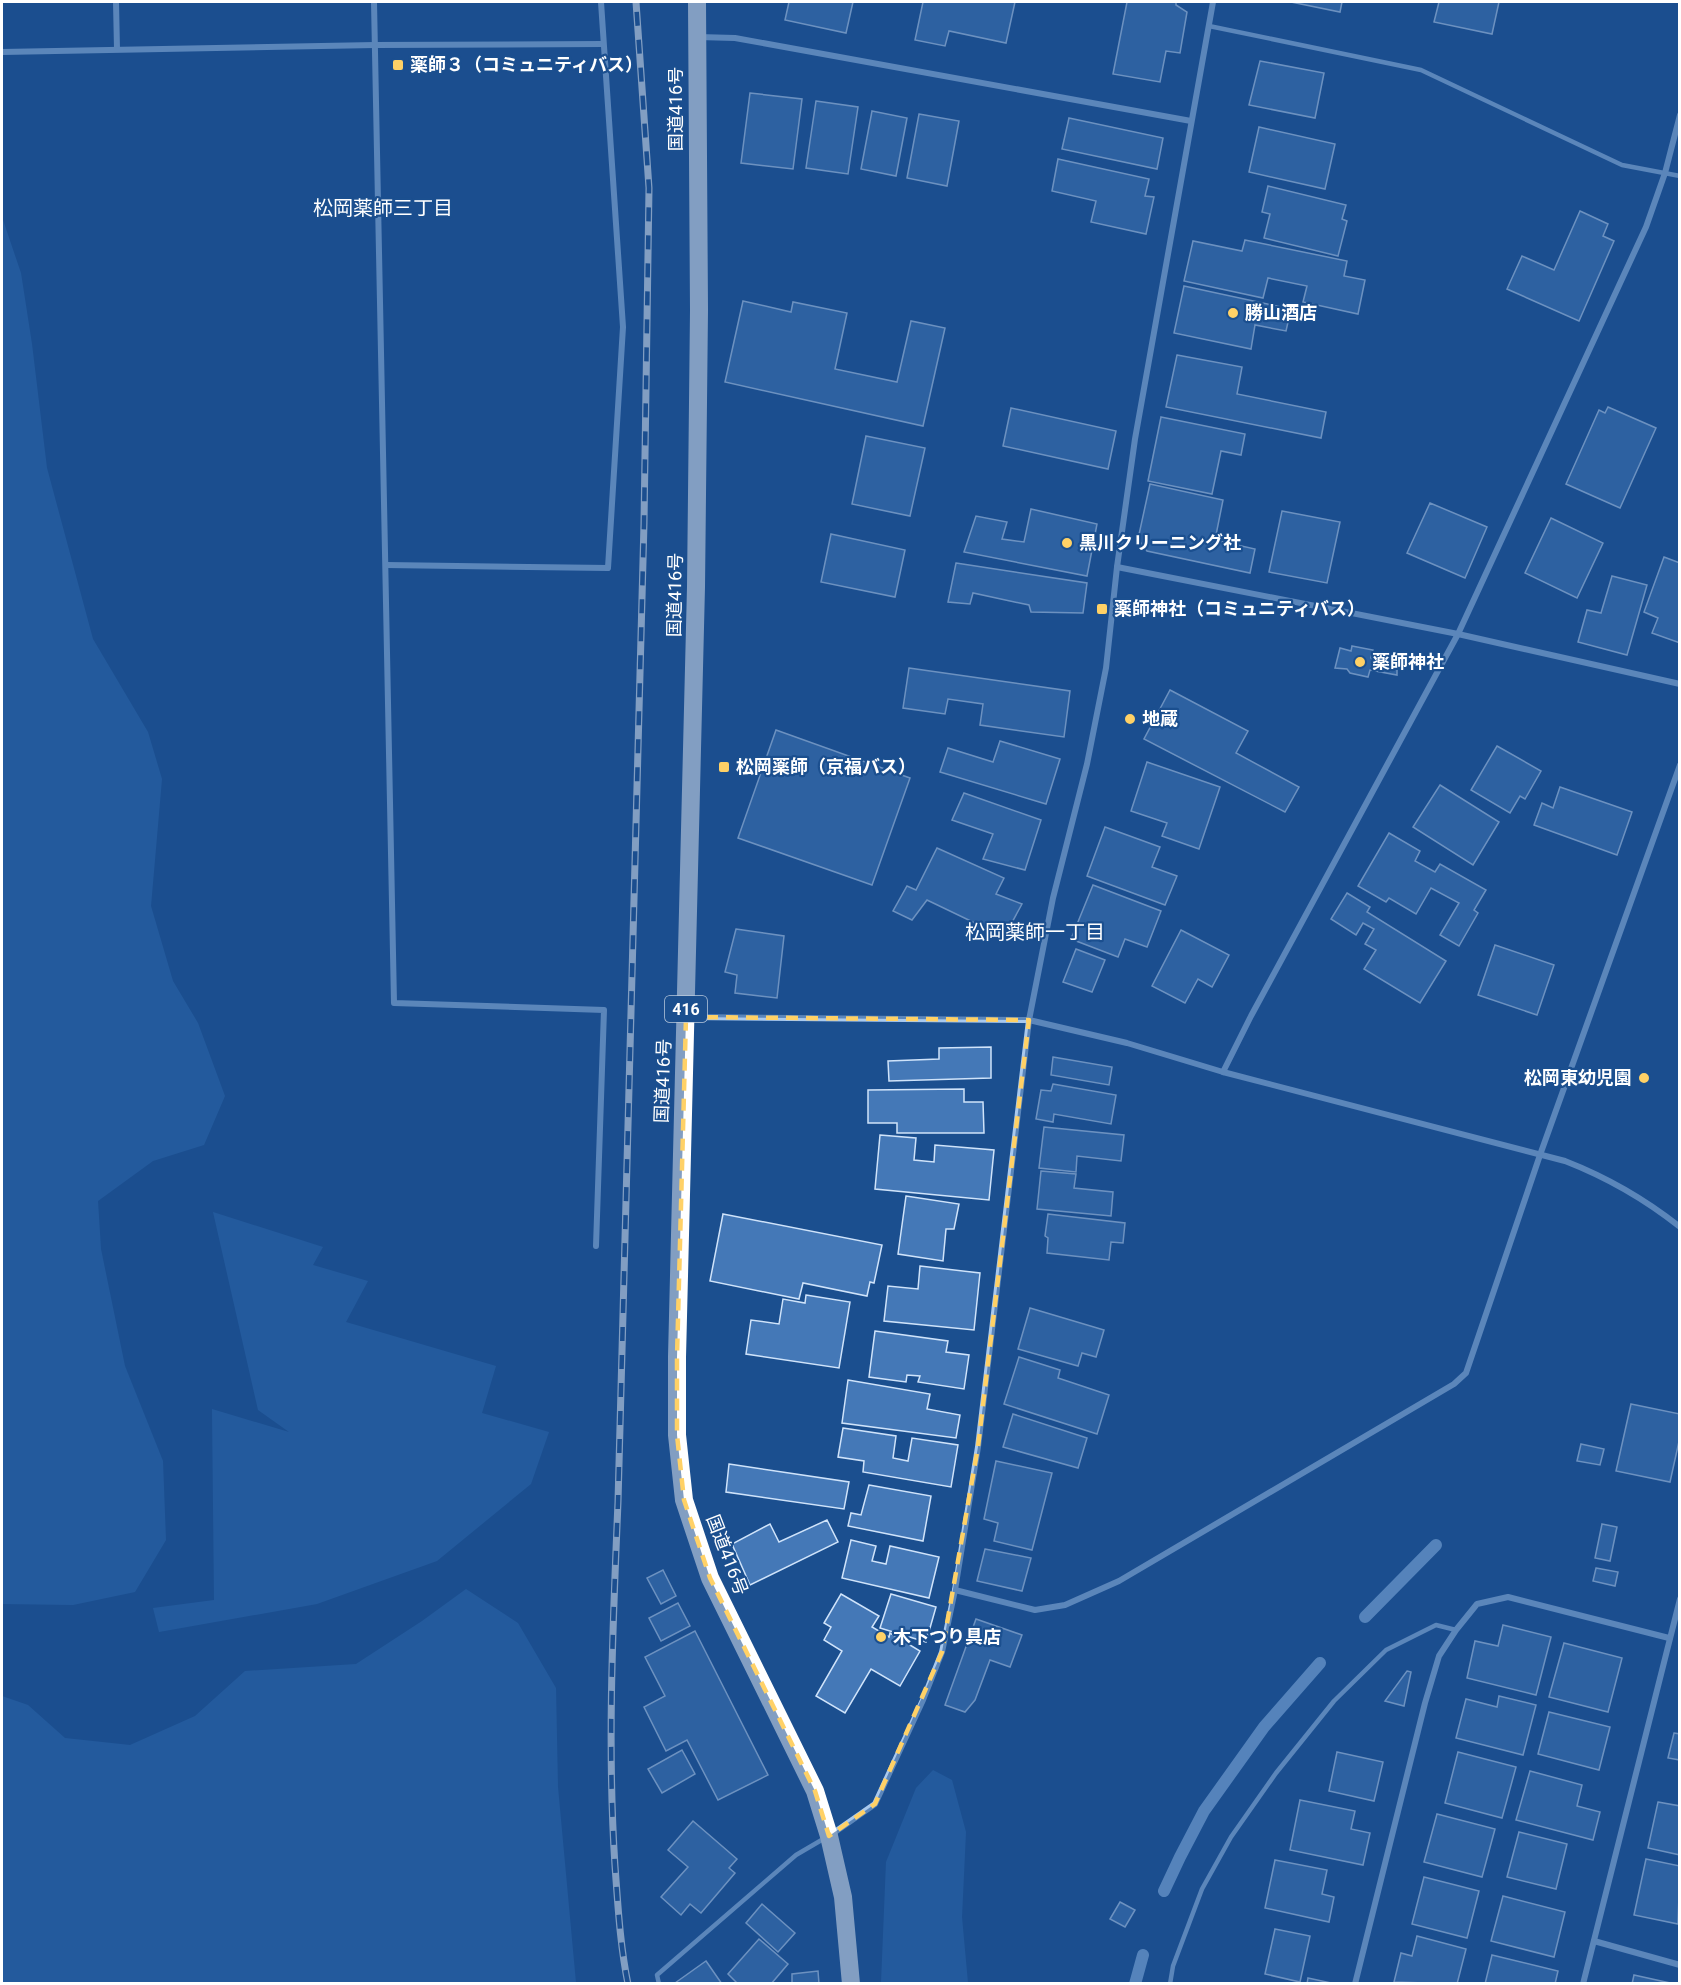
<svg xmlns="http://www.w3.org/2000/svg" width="1681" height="1985" font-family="Roboto,'Noto Sans JP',sans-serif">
	<rect width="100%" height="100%" fill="#1b4f8f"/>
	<g fill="#2e69ad">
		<polygon points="2,217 21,273 32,344 47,468 93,639 148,732 162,779 151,906 173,981 198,1023 225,1096 204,1145 153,1161 98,1201 101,1249 125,1366 163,1461 166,1540 135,1592 73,1605 2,1604"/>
		<polygon points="213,1212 323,1247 313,1265 368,1281 346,1322 496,1366 482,1413 549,1432 531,1484 437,1561 317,1604 159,1632 153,1608 214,1600 212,1409 289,1432 258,1410"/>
		<polygon points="466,1589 518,1623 556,1688 558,1787 576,1983 2,1983 2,1696 28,1705 65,1738 130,1745 195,1716 245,1671 356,1664 422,1621"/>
		<polygon points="933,1770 952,1780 966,1832 962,1917 968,1983 881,1983 886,1862 916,1788"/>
	</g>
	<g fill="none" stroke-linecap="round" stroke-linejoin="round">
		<g stroke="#9cc4f0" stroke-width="12">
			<polyline points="1365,1617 1436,1545"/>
			<polyline points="1164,1891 1180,1857 1204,1811 1264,1727 1320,1663"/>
			<polyline points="1135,1984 1143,1955"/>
		</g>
	</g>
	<g fill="#4478b7" stroke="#cfe3fa" stroke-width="1.5">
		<polygon points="789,2 853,2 846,33 785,20"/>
		<polygon points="923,2 1015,2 1006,43 949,31 945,46 915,40"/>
		<polygon points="1127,2 1176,2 1176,5 1187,12 1180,53 1166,51 1160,82 1113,74"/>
		<polygon points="1291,2 1342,2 1340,12"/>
		<polygon points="1439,2 1499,2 1492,34 1434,22"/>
		<polygon points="1260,61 1324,73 1315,118 1249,105"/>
		<polygon points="750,93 802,99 793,169 741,163"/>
		<polygon points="816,101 858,107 848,174 806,168"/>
		<polygon points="872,111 907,118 896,176 861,169"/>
		<polygon points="919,114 959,121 947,186 907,178"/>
		<polygon points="1069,118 1163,138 1157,169 1062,149"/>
		<polygon points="1259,127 1335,144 1325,189 1249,172"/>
		<polygon points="1058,159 1149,179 1145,196 1154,197 1146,234 1091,222 1096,201 1052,191"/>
		<polygon points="1268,186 1346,205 1342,219 1347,221 1338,256 1264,238 1270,214 1262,212"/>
		<polygon points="1580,211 1608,224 1603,236 1614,241 1579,321 1507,289 1522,256 1554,270"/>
		<polygon points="1245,240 1347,261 1344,276 1365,280 1358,314 1303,302 1307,286 1268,278 1263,298 1184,281 1193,241 1242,251"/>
		<polygon points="1184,286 1291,309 1286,331 1255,325 1251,349 1174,333"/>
		<polygon points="743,301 791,312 793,302 847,313 835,369 897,382 911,321 945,328 923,426 725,382"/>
		<polygon points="1177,355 1242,367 1237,394 1326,412 1321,438 1166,407"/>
		<polygon points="1608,407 1656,428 1620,508 1566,484 1599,410 1605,413"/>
		<polygon points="1011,408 1116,431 1108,469 1003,446"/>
		<polygon points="1161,417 1245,434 1241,455 1221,451 1212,494 1148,481"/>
		<polygon points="866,436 925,448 910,516 852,504"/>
		<polygon points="1150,484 1223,500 1215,540 1255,549 1250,573 1147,551 1138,539"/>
		<polygon points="1430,503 1487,527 1465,578 1407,553"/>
		<polygon points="1031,509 1097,524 1087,576 964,552 976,516 1007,522 1002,539 1024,542"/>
		<polygon points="1282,511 1340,522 1327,583 1269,572"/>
		<polygon points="1551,518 1603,543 1577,598 1525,573"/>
		<polygon points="831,534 905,550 895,597 821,582"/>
		<polygon points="1664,557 1680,563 1680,643 1652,633 1658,618 1644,612"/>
		<polygon points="956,563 1087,583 1083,613 1031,612 1029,605 973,593 970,604 948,602"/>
		<polygon points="1612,576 1647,585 1627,655 1578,642 1587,610 1601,613"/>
		<polygon points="1352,646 1373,650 1371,658 1397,663 1397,675 1370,670 1368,677 1350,673 1347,669 1335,668 1340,648 1351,651"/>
		<polygon points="909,668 1070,691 1064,737 980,725 983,704 948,699 945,714 903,708"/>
		<polygon points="1170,690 1248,731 1236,753 1299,787 1285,812 1144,739"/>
		<polygon points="776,730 910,778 872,885 738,838"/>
		<polygon points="1000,741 1060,759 1046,804 940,772 948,748 993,762"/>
		<polygon points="1497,746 1541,771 1525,799 1520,796 1510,813 1471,790"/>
		<polygon points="1147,762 1220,787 1199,849 1162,836 1167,823 1131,811"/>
		<polygon points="1440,785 1499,822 1473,865 1413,827"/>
		<polygon points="1560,787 1632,812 1617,855 1534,825 1542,803 1553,808"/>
		<polygon points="964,793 1041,820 1025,870 983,859 993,834 952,820"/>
		<polygon points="1105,827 1160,847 1152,867 1177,876 1165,905 1087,876"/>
		<polygon points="1389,833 1420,851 1415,861 1435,872 1440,864 1486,890 1474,910 1478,913 1459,946 1440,935 1459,903 1431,888 1416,914 1389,898 1386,902 1358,886"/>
		<polygon points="937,848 1004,878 996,894 1022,904 1004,937 927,900 912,920 893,911 907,886 916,890"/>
		<polygon points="1093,885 1161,911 1147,947 1125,939 1118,957 1071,939"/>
		<polygon points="1347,893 1370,907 1367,912 1446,961 1420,1003 1364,969 1376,950 1365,944 1374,929 1363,923 1356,935 1331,919"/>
		<polygon points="736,929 784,936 777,998 735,993 737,975 725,972"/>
		<polygon points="1181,930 1229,955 1212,987 1198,979 1185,1003 1152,986"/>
		<polygon points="1495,945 1554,965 1537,1015 1478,995"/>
		<polygon points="1076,949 1105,960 1092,992 1063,982"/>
		<polygon points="991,1047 991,1078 889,1081 888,1061 939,1059 939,1048"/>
		<polygon points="1053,1057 1112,1067 1109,1085 1051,1075"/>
		<polygon points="1053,1084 1116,1095 1111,1124 1054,1114 1053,1122 1036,1119 1041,1090 1051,1091"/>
		<polygon points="964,1089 964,1102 983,1102 984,1133 897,1133 897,1123 868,1123 868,1090"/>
		<polygon points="1044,1127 1124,1135 1121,1161 1077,1156 1076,1172 1039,1168"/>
		<polygon points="880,1135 916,1138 914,1160 934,1162 935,1145 994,1150 989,1200 875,1189"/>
		<polygon points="1041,1171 1076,1174 1074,1188 1113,1192 1111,1216 1037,1209"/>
		<polygon points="906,1196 959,1204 954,1229 946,1229 943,1261 898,1254"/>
		<polygon points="723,1214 882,1245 874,1283 870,1282 867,1296 803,1283 799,1299 710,1281"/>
		<polygon points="1048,1214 1125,1223 1123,1243 1111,1242 1109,1260 1047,1253 1048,1238 1045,1236"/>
		<polygon points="920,1266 980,1273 974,1330 884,1321 888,1286 918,1289"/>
		<polygon points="806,1295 850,1302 839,1368 746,1354 751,1320 779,1324 783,1299 805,1303"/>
		<polygon points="1030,1308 1104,1330 1096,1357 1082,1353 1078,1366 1018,1349"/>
		<polygon points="875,1331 948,1341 946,1352 969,1355 964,1389 918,1382 920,1376 907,1375 906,1382 869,1377"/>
		<polygon points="1019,1357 1060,1370 1058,1378 1109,1395 1097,1434 1004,1404"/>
		<polygon points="848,1380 930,1394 927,1409 960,1415 956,1438 842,1423"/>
		<polygon points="1631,1404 1680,1414 1680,1437 1670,1482 1616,1471"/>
		<polygon points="1013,1414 1087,1438 1078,1468 1003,1447"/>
		<polygon points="843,1428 896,1436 893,1458 908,1461 912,1438 958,1445 951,1487 863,1472 864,1461 838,1457"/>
		<polygon points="1581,1444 1604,1449 1600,1465 1577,1461"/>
		<polygon points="996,1461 1052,1473 1032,1550 994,1541 998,1523 984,1519"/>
		<polygon points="729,1464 849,1482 844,1509 726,1492"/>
		<polygon points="869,1485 931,1496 923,1541 848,1526 851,1513 861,1515"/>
		<polygon points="827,1520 838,1542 750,1585 732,1544 770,1524 779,1542"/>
		<polygon points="1602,1524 1617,1527 1610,1561 1595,1558"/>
		<polygon points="851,1540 876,1546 872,1561 886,1564 890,1546 939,1557 929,1598 842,1578"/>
		<polygon points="985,1549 1031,1558 1022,1591 977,1581"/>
		<polygon points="1596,1568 1618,1572 1615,1586 1593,1581"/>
		<polygon points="663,1570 676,1596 661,1604 647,1578"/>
		<polygon points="841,1594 879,1616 872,1627 889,1637 890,1633 920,1651 900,1686 871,1669 845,1713 816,1696 842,1651 824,1640 831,1627 824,1623"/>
		<polygon points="891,1594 936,1607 926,1642 880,1628"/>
		<polygon points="678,1603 690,1626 661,1641 649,1618"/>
		<polygon points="976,1619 1022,1635 1010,1667 990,1660 975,1700 965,1712 945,1705"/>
		<polygon points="1503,1625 1551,1637 1536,1695 1467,1678 1475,1641 1498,1646"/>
		<polygon points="695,1631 768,1775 718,1800 687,1740 666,1751 644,1707 665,1696 645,1657"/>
		<polygon points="1564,1643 1622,1658 1608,1712 1549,1697"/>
		<polygon points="1407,1671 1411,1672 1404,1706 1385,1701"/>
		<polygon points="1499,1696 1536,1705 1523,1755 1456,1738 1466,1699 1497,1707"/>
		<polygon points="1549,1712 1610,1727 1599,1770 1538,1754"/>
		<polygon points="1674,1733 1680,1734 1680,1760 1668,1758"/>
		<polygon points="682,1750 695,1774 662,1793 648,1769"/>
		<polygon points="1337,1752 1383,1762 1374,1801 1329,1791"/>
		<polygon points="1458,1752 1516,1767 1502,1818 1445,1803"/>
		<polygon points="1530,1771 1582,1785 1577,1806 1600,1812 1593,1840 1516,1820"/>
		<polygon points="1300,1800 1355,1811 1351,1829 1370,1833 1363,1865 1290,1850"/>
		<polygon points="1658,1802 1680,1806 1680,1855 1648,1848"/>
		<polygon points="1437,1814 1495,1829 1482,1877 1424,1862"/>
		<polygon points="693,1821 737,1859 729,1868 735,1873 701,1913 690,1904 681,1915 661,1897 688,1867 668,1850"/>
		<polygon points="1519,1832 1567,1844 1556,1889 1507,1877"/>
		<polygon points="1646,1859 1680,1866 1678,1924 1634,1915"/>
		<polygon points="1275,1860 1327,1870 1322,1894 1334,1897 1329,1922 1265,1908"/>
		<polygon points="1424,1877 1479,1891 1467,1938 1412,1924"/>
		<polygon points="1503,1896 1565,1912 1554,1957 1491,1941"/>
		<polygon points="1120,1902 1135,1910 1125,1927 1110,1919"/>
		<polygon points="762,1904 795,1933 778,1952 746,1923"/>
		<polygon points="1275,1929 1310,1936 1300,1982 1265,1974"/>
		<polygon points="1417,1936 1466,1949 1457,1984 1394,1982 1401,1953 1412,1956"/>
		<polygon points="759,1939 788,1964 771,1984 738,1984 728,1974"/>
		<polygon points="1492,1955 1558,1971 1555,1984 1485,1984"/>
		<polygon points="706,1961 722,1984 676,1984 675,1983"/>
		<polygon points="818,1971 819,1984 792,1984 792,1974"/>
		<polygon points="1634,1975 1670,1983 1669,1984 1632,1984"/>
		<polygon points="1308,1978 1331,1983 1307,1984"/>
	</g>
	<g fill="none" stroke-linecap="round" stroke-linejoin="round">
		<g stroke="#a9c9ee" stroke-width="4.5">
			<polyline points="1209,26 1421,70 1622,165 1680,176"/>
			<polyline points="659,1984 657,1975 796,1855 825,1838"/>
			<polyline points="1170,1984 1173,1966 1202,1889 1231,1837 1276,1773 1334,1701 1386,1650 1436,1625 1456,1630"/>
		</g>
		<g stroke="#a9c9ee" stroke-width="6">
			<polyline points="116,2 117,49"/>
			<polyline points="374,2 394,1003 604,1010 596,1246"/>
			<polyline points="698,37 735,38 1191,121"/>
			<polyline points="2,52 375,45 603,44"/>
			<polyline points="386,565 608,568 623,327 601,2"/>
			<polyline points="1117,567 1458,634 1680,684"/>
			<path d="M687,1017L1029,1020L1127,1043L1223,1072L1565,1161C1606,1177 1646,1200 1680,1227"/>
			<polyline points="1223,1072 1251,1016 1458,634 1646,227 1665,173 1680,115"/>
			<polyline points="955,1590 1035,1610 1065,1605 1119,1581 1454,1384 1466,1373 1540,1155 1680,765"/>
			<polyline points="832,1834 875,1804 923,1700 942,1652 955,1590 978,1447 1029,1020 1053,898 1087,764 1106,668 1117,567 1135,439 1213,2"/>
			<polyline points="1594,1941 1680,1965"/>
			<polyline points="1355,1984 1425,1703 1439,1656 1456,1630 1477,1604 1508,1597 1669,1638"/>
			<polyline points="1583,1984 1680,1599"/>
		</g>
		<polyline stroke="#fff" stroke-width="18" points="697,2 699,310 696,587 677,1357 677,1435 684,1500 710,1578 815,1791 829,1836 843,1897 851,1984"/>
		<g stroke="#fff" stroke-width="7">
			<path id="rail" d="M628,1984C620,1945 618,1906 615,1866C607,1745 613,1623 618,1502L644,523L649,188L636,2"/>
		</g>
		<use href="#rail" stroke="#1b4f8f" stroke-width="4.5" stroke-dasharray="14" stroke-linecap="butt"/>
	</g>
	<path d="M0 0H1681V1985H0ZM686,1017L1029,1020L978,1447L942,1652L875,1804L829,1836L815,1791L710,1578L684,1500L677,1435V1357Z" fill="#1b4f8f" fill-opacity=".55" fill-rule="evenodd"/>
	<path fill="none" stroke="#ffd166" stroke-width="4.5" stroke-dasharray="12 8" stroke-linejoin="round" d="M686,1017L1029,1020L978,1447L942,1652L875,1804L829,1836L815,1791L710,1578L684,1500L677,1435V1357Z"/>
	<g fill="#ffd166" stroke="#1b4f8f" stroke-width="2">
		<rect x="392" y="59" width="12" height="12" rx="3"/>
		<circle cx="1233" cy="313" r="6"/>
		<circle cx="1067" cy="543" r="6"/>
		<rect x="1096" y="603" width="12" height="12" rx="3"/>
		<circle cx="1360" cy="662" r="6"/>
		<circle cx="1130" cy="719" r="6"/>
		<rect x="718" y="761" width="12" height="12" rx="3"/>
		<circle cx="1644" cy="1078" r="6"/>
		<circle cx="881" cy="1637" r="6"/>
	</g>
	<g text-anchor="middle" stroke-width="4.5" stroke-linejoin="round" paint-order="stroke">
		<rect fill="#1b4f8f" stroke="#bbcadd" stroke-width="1.5" x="665" y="996" width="42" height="26" rx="4.5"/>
		<g font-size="16" font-weight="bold" fill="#fff">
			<text x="686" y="1015">416</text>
		</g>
		<g font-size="18" font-weight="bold" fill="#fff" stroke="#1b4f8f" text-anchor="start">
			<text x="410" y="71">薬師３（コミュニティバス）</text>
			<text x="1245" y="319">勝山酒店</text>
			<text x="1079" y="549">黒川クリーニング社</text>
			<text x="1114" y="615">薬師神社（コミュニティバス）</text>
			<text x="1372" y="668">薬師神社</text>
			<text x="1142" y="725">地蔵</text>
			<text x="736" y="773">松岡薬師（京福バス）</text>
			<text x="1632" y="1084" text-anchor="end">松岡東幼児園</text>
			<text x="893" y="1643">木下つり具店</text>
		</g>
		<g font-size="18" fill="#fff" stroke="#1b4f8f">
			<text transform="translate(676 109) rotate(-90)" y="6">国道416号</text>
			<text transform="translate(675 595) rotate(-89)" y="6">国道416号</text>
			<text transform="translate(663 1081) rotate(-88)" y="6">国道416号</text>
			<text transform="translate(727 1555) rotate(69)" y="6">国道416号</text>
		</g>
		<g font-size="20" fill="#fff" stroke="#1b4f8f">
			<text x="383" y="215">松岡薬師三丁目</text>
			<text x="1035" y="939">松岡薬師一丁目</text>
		</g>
	</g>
	<rect width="1681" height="1985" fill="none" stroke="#ffffff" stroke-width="6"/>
</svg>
